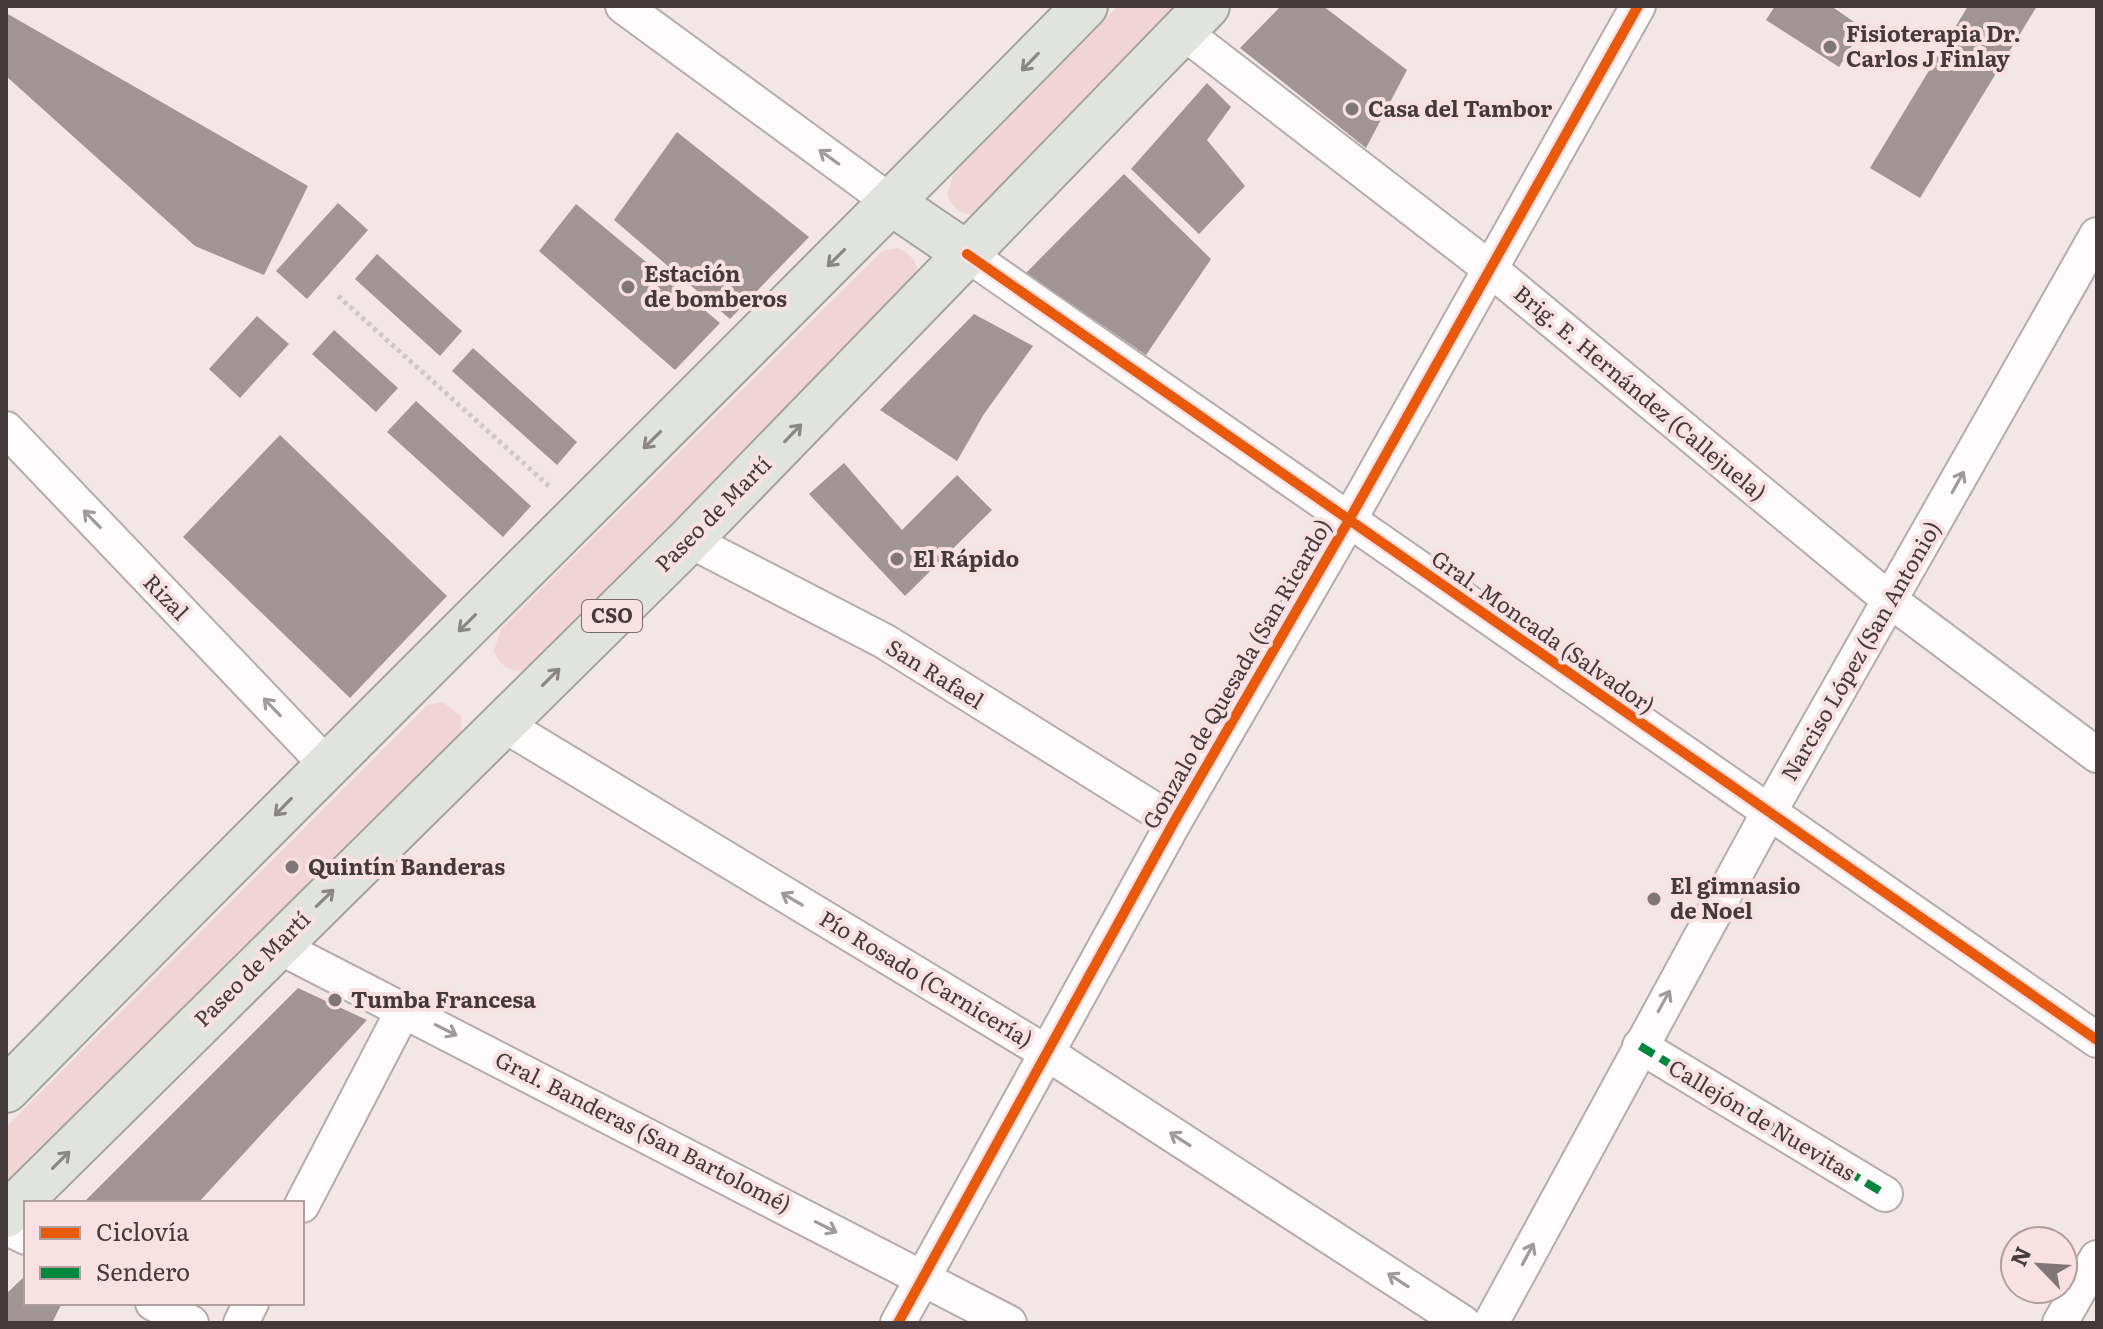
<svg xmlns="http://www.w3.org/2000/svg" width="2103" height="1329" font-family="Literata,serif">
	<rect width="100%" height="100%" fill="#f3e6e7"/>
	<g fill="#f0d4d6">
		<path d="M1118,6H1185L978,214C962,216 952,209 947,194L954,173Z"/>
		<path d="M898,248C912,254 919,264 917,280L533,667C515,675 501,669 494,651L501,629L882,251Z"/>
		<polygon points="443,702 461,716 462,733 6,1197 6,1127 427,705"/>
	</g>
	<g fill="#a09495">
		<polygon points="1281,6 1323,6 1407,70 1366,148 1240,48"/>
		<polygon points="1775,6 1831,6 1863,28 1839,67 1766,20"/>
		<polygon points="1968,6 2037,6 1920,198 1870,168"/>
		<polygon points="6,13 308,186 264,275 195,246 6,76"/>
		<polygon points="1207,83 1231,107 1207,140 1245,186 1199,234 1131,169"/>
		<polygon points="677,132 809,237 730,319 614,220"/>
		<polygon points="1124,174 1211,259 1146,355 1026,273"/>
		<polygon points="338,203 368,230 307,299 276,271"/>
		<polygon points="576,204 720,323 675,370 539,251"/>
		<polygon points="377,254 462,331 440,356 355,279"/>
		<polygon points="974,314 1033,346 984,414 957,461 880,410"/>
		<polygon points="257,316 289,344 240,398 209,369"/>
		<polygon points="334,330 398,388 376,412 312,354"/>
		<polygon points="473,348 577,442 557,465 452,371"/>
		<polygon points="416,401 531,506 503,537 387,432"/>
		<polygon points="280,435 447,596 350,698 183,537"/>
		<polygon points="844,463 902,530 957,475 992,510 905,596 809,494"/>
		<polygon points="298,988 367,1020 198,1203 83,1203"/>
		<polygon points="26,1275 26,1303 62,1303 52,1323 6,1323 6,1294"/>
	</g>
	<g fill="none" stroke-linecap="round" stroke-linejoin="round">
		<g stroke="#b6abac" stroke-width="38">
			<g id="street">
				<polyline points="623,6 892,203"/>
				<polyline points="1182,31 1489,268 1891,601 2097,755"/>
				<polyline points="967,254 2097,1040"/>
				<polyline points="6,429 326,764"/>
				<polyline points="689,540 884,641 1174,822"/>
				<polyline points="503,724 1047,1053 1463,1323"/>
				<polyline points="276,945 1009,1323"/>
				<polyline points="1640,1046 1885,1194"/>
				<polyline points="302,1205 404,1009"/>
				<polyline points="6,1227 26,1237"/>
				<polyline points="153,1303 191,1323"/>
				<polyline points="241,1323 251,1303"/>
				<polyline points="898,1323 1174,822 1349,520 1638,6"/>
				<polyline points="1491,1323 1768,814 2097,235"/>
				<polyline points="2060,1323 2097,1258"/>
			</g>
		</g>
		<g stroke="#a4a29c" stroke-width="48">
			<g id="primary">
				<polyline points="892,203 967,254"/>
				<path d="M6,1090C363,726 728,370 1085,6"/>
				<polyline points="6,1215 689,540 1207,6"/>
			</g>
		</g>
		<polyline stroke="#ccc8c8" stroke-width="5" stroke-dasharray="4 4" stroke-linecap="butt" points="338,296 551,488"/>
		<use href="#street" stroke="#fdfbfb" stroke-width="34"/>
		<use href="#primary" stroke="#e1e3de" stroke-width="44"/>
		<polyline stroke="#00873e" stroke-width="8" stroke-dasharray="16 8" stroke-linecap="butt" points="1640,1046 1885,1194"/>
		<g stroke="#f9e0e2" stroke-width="15">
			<g id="cycleway">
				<polyline points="967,254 2097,1040"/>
				<polyline points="898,1323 1174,822 1349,520 1638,6"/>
			</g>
		</g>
		<use href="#cycleway" stroke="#e8590c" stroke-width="10"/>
	</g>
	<defs><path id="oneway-shaft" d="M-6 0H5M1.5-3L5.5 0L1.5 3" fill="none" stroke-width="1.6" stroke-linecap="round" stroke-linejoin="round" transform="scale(2)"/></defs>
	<g stroke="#8b8684">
		<use href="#oneway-shaft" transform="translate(1030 62) rotate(134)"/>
		<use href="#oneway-shaft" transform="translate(836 258) rotate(135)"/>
		<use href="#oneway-shaft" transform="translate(793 433) rotate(-46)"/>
		<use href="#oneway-shaft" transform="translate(652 440) rotate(135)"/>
		<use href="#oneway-shaft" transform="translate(467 623) rotate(135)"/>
		<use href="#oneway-shaft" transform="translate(551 677) rotate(-45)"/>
		<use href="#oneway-shaft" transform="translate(283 807) rotate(134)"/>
		<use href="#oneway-shaft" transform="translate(325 898) rotate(-44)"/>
		<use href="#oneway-shaft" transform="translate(61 1160) rotate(-45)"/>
	</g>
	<g stroke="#a09a9b">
		<use href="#oneway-shaft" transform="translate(829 157) rotate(-144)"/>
		<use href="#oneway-shaft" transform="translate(1958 482) rotate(-61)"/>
		<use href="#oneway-shaft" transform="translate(92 519) rotate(-134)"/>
		<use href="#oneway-shaft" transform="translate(272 707) rotate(-134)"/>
		<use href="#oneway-shaft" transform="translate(792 899) rotate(-149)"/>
		<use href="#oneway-shaft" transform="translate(1664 1001) rotate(-61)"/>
		<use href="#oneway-shaft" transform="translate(446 1030) rotate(27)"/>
		<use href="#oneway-shaft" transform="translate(1180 1139) rotate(-147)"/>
		<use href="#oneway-shaft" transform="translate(826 1227) rotate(27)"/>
		<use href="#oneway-shaft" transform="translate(1528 1254) rotate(-62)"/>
		<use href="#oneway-shaft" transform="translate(1398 1280) rotate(-147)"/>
	</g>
	<g fill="#817677" stroke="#f9e0e2" stroke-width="3">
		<circle cx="1830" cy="47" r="8"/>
		<circle cx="1352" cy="109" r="8"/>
		<circle cx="628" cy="287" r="8"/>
		<circle cx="897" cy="559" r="8"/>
		<circle cx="292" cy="867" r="8"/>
		<circle cx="1654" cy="899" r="8"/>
		<circle cx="335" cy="1000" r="8"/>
	</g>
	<g text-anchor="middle" stroke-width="8" stroke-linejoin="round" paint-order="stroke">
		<rect fill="#f9e0e2" stroke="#7a6c6d" stroke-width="2" x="582" y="600" width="60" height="32" rx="6"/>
		<g font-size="20" font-weight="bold" fill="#443a3b">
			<text x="612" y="623">CSO</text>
		</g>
		<g font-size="22" font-weight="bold" fill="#443a3b" stroke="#f9e0e2" text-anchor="start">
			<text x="1846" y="42">Fisioterapia Dr.<tspan x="1846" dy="25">Carlos J Finlay</tspan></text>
			<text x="1368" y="117">Casa del Tambor</text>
			<text x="644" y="282">Estación<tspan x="644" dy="25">de bomberos</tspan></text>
			<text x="913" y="567">El Rápido</text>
			<text x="308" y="875">Quintín Banderas</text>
			<text x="1670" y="894">El gimnasio<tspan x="1670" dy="25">de Noel</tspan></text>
			<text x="351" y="1008">Tumba Francesa</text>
		</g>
		<g font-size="22" fill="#443a3b" stroke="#f9e0e2">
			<text transform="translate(1640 393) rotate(40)" y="8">Brig. E. Hernández (Callejuela)</text>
			<text transform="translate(713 514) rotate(-45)" y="8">Paseo de Martí</text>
			<text transform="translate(166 597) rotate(46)" y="8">Rizal</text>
			<text transform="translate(1543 632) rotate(35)" y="8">Gral. Moncada (Salvador)</text>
			<text transform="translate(1861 651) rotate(-60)" y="8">Narciso López (San Antonio)</text>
			<text transform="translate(935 674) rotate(32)" y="8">San Rafael</text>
			<text transform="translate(1237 674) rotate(-60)" y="8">Gonzalo de Quesada (San Ricardo)</text>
			<text transform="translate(252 969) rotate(-45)" y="8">Paseo de Martí</text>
			<text transform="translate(926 979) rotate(31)" y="8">Pío Rosado (Carnicería)</text>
			<text transform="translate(1762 1120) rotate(31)" y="8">Callejón de Nuevitas</text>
			<text transform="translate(643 1132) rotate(27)" y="8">Gral. Banderas (San Bartolomé)</text>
		</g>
	</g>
	<rect width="2103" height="1329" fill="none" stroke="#443a3b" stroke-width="16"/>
	<rect x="24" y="1201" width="280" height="104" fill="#f9e0e2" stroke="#b19e9f" stroke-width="2"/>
	<rect x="40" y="1227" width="40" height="12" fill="#e8590c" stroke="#b19e9f" stroke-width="2"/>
	<text x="96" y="1241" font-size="24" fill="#443a3b">Ciclovía</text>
	<rect x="40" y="1267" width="40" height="12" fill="#00873e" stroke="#b19e9f" stroke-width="2"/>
	<text x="96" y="1281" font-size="24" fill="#443a3b">Sendero</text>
	<g transform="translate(2039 1265) rotate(295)"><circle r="38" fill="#f9e0e2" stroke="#b19e9f" stroke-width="2"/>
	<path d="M0-6L14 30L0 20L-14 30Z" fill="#817677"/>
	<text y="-12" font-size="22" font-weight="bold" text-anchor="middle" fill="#443a3b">N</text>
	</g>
</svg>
